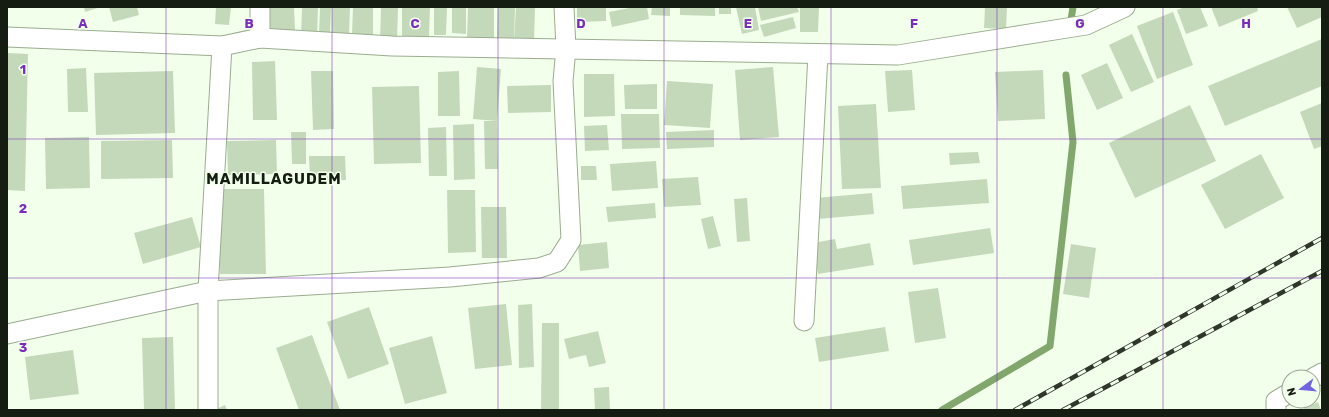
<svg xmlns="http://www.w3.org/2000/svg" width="1329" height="417" font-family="Rubik,sans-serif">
	<rect width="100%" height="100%" fill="#f2ffeb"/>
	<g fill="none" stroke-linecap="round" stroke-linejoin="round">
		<g stroke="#82a76d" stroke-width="7">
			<polyline points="1070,26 1073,7"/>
			<polyline points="942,410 1050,346 1073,142 1066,75"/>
		</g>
	</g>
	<g fill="#c4d9ba">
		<polygon points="84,7 101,7 85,12"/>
		<polygon points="109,7 137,7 139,15 113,22"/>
		<polygon points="216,7 231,7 229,25 215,24"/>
		<polygon points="294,7 295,30 266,31 265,8"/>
		<polygon points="302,7 318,7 317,37 301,37"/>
		<polygon points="320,7 331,7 330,36 319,36"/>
		<polygon points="332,7 350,7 349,37 332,37"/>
		<polygon points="353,7 373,7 373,36 352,35"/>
		<polygon points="381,7 398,7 397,42 380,42"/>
		<polygon points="402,7 430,7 429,37 402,36"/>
		<polygon points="434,7 447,7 446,35 434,35"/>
		<polygon points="452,7 466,7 466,34 452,33"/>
		<polygon points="468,7 494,7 494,39 467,38"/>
		<polygon points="498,7 515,7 514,39 497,38"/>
		<polygon points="516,7 535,7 534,42 514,41"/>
		<polygon points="577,7 606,7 606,21 577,22"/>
		<polygon points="634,7 647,7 649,19 612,27 609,12"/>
		<polygon points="652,7 670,7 670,16 651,15"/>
		<polygon points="680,7 715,7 715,16 680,15"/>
		<rect x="719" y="7" width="12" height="7"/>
		<polygon points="736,7 755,7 759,30 742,34"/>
		<polygon points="758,7 797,7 799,12 761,21"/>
		<polygon points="800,7 819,7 818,32 800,32"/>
		<polygon points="985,7 1007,7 1006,29 984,28"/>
		<polygon points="1185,7 1200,7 1208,26 1186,34 1177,10"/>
		<polygon points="1211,7 1257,7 1258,11 1219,27"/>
		<polygon points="1287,7 1322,7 1322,17 1297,28"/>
		<polygon points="1173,12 1193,65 1157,79 1137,26"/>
		<polygon points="793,17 796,28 764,37 760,25"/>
		<polygon points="1132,34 1154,82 1131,92 1109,45"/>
		<polygon points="1322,39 1322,86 1225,126 1208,86"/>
		<polygon points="7,53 28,54 25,191 7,190"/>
		<polygon points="275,61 277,120 253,120 252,62"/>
		<polygon points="1107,63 1123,98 1097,110 1081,75"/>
		<polygon points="477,67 501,69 497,121 473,119"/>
		<polygon points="773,67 779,137 740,140 735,70"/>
		<polygon points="86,68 88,112 68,112 67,69"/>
		<polygon points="912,70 915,110 888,112 885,71"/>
		<polygon points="1043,70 1045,119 998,121 995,72"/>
		<polygon points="173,71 175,133 96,135 94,73"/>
		<polygon points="311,71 333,71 334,129 313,130"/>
		<polygon points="459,71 460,116 438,116 438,72"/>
		<polygon points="584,74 614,74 615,116 584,117"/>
		<polygon points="667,81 713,84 710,128 664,125"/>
		<polygon points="657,84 657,109 625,109 624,85"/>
		<polygon points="551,85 551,112 508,113 507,86"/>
		<polygon points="419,86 421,163 374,164 372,87"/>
		<polygon points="1322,103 1322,146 1314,149 1300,112"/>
		<polygon points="876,104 881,188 842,189 838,106"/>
		<polygon points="1190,105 1216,161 1135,198 1109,143"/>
		<polygon points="621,114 659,114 660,148 622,149"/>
		<polygon points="484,121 497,121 498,169 485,169"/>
		<polygon points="474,124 475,179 454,180 453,125"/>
		<polygon points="607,125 609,150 585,151 584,126"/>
		<polygon points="446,127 447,176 429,176 428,128"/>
		<polygon points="714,130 714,147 667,149 666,132"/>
		<polygon points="291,132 306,132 306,164 292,164"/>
		<polygon points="89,137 90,188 46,189 45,138"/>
		<polygon points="172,140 173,178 101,179 101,141"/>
		<polygon points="276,140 277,174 228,175 227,141"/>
		<polygon points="978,152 980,163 950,165 949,153"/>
		<polygon points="1261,154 1284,198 1225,229 1201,185"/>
		<polygon points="309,156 345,156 346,180 310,181"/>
		<polygon points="656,161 658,188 612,191 610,164"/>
		<polygon points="581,166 596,166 597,180 581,180"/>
		<polygon points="698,177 701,205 664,207 662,179"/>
		<polygon points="987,179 989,203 903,209 901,186"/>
		<polygon points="218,189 264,189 266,274 220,274"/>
		<polygon points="447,190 475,190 476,252 448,253"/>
		<polygon points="872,193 874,214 818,219 816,198"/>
		<polygon points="747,198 750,241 737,242 734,199"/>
		<polygon points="655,203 656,218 608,222 606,207"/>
		<polygon points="481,207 506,207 507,258 482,258"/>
		<polygon points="713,216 721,246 708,249 701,219"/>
		<polygon points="192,217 201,247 143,264 134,233"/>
		<polygon points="990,228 994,253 913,265 909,240"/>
		<polygon points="835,239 837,249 870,243 874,265 818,274 813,243"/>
		<polygon points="607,242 609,268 580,271 578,245"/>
		<polygon points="1071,244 1096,248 1089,298 1063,294"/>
		<polygon points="938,288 946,338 915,343 908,292"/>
		<polygon points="506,304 512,365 475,369 468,308"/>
		<polygon points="532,304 534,367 519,368 518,305"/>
		<polygon points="369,307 389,364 348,379 327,322"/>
		<polygon points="542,323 559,323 559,410 541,410"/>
		<polygon points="885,327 889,351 819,362 815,338"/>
		<polygon points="598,331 606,363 589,367 586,355 569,359 564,339"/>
		<polygon points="312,335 340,410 299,410 276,348"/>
		<polygon points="432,336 447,393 405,404 389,348"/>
		<polygon points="173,337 175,410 144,410 142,338"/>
		<polygon points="73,350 79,394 30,400 25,357"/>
		<polygon points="609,387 610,410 595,410 594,388"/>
		<polygon points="1318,402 1321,410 1301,410"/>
		<polygon points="225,405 227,410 214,410"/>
	</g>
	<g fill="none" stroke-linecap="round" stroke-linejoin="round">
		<g stroke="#9aad8f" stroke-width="21">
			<g id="minor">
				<polyline points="260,7 260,38"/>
				<polyline points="7,37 222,46 260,38 392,46 898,55 1086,25 1125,7"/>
				<polyline points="804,321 818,54"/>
				<polyline points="7,334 208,291 450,277 539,268 557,262 571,240 563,81 566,48 564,7"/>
				<polyline points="1313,378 1322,373"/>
				<polyline points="208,410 208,291 222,46"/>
				<polyline points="1276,410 1276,401 1289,393"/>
			</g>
		</g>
		<use href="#minor" stroke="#fff" stroke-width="19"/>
		<g stroke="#2f372b" stroke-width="4.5">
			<g id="rail">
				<polyline points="1015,410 1322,238"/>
				<polyline points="1063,410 1322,271"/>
			</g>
		</g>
		<use href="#rail" stroke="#f2ffeb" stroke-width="3" stroke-dasharray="9" stroke-linecap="butt"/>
	</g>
	<path fill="none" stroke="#7b2cbf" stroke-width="1" stroke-opacity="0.55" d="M166,7V410M332,7V410M498,7V410M664,7V410M831,7V410M997,7V410M1163,7V410M7,139H1322M7,278H1322"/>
	<g text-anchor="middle" stroke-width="3" stroke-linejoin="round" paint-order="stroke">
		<g font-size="15" font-weight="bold" letter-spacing="1" fill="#151c11" stroke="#f2ffeb">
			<text x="274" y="184">MAMILLAGUDEM</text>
		</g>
	</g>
	<g font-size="13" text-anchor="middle" font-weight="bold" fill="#7b2cbf" stroke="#f2ffeb" stroke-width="3" stroke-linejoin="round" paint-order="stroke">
		<text x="83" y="28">A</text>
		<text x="249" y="28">B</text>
		<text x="415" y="28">C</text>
		<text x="581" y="28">D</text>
		<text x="748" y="28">E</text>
		<text x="914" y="28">F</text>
		<text x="1080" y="28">G</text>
		<text x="1246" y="28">H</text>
		<text x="23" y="74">1</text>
		<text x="23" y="213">2</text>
		<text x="23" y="352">3</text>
	</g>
	<rect width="1329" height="417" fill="none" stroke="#151c11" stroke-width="16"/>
	<g transform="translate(1301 389) rotate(254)"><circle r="19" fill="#f2ffeb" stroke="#9aa494"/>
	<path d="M0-3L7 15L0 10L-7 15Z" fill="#7365e0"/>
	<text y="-6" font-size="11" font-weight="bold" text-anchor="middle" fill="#151c11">N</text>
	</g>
</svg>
